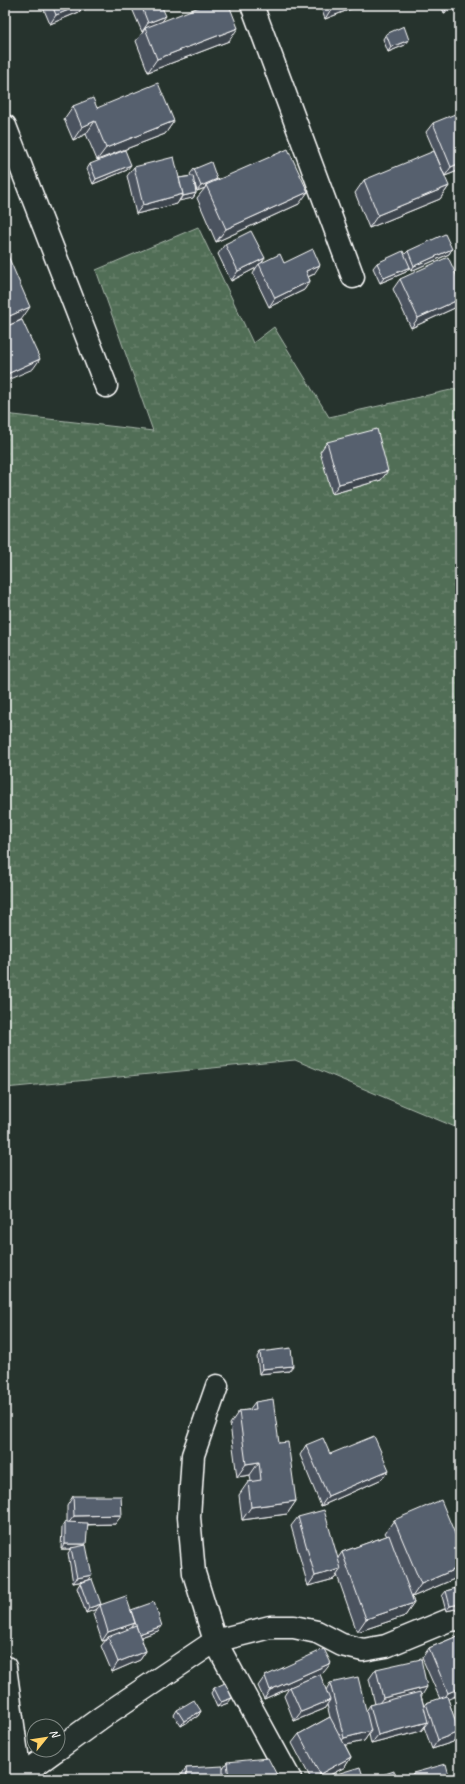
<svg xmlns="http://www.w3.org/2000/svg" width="465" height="1784" font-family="Caveat,sans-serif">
	<defs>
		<pattern id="wetland-marsh" width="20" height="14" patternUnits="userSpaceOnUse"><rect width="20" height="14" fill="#516e56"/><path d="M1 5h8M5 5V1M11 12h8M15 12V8" fill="none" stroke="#6b846f"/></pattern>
	</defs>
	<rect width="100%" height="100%" fill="#26332d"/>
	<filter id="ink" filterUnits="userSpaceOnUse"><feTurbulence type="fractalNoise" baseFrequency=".025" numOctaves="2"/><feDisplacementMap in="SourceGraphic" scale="8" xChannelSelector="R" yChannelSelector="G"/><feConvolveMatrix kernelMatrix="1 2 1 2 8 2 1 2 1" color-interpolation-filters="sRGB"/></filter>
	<g filter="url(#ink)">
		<polygon fill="url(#wetland-marsh)" stroke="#a8b6aa" points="198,227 253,343 274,327 329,417 460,388 460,1129 295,1060 5,1088 5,414 153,431 96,270"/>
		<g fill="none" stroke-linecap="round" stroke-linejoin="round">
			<g stroke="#fff" stroke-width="25">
				<g id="street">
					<polyline points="252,5 353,277"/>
					<polyline points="217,1386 193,1455 189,1517 194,1573 215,1641 290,1779"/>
					<polyline points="5,1667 20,1776"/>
					<polyline points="58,1749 102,1717 215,1641 270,1627 294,1627 317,1632 342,1645 363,1650 386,1646 449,1620 460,1619"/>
					<polyline points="14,1779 20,1776 56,1750"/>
				</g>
			</g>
			<g stroke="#fff" stroke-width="25">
				<polyline id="secondary" points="5,126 106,386"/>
			</g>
			<use href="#street" stroke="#26332d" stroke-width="22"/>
			<use href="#secondary" stroke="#26332d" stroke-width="22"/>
		</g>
		<g fill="#4b535f" stroke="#fff">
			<polygon points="42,5 96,5 82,10 82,9 79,12 50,24"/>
			<polygon points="124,5 161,5 162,22 229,41 148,72 136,41 143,32 142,32 131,6 125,8"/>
			<polygon points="320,5 361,5 325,19"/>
			<polygon points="441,5 460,5 444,13"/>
			<polygon points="386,34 409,40 405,45 388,52 383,39"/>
			<polygon points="73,106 97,108 174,121 165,134 97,160 86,134 73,140 64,119"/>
			<polygon points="433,123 460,170 445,176 426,132"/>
			<polygon points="90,164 127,170 93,184 87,169"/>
			<polygon points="134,167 179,178 191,176 190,174 194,169 217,179 216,181 299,204 216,242 197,198 205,188 197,191 195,184 196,193 193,198 179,200 177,204 136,214 127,176"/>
			<polygon points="364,180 449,186 440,199 369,228 355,193"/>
			<polygon points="225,244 265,258 261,263 284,263 314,274 308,277 310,281 304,290 269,307 253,274 256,268 231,281 218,254"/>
			<polygon points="452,249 449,254 411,271 409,267 406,272 380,283 373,268 377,263 405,254 408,251"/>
			<polygon points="400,279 459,306 411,328 393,289"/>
			<polygon points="327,442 381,480 332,494 320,452"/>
			<polygon points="260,1352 289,1371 259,1374 257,1357"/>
			<polygon points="255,1402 279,1443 296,1501 287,1514 242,1520 239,1495 248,1482 251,1482 250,1475 237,1477 230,1424 239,1411 249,1410"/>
			<polygon points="306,1445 330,1454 389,1470 382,1479 321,1506 300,1455"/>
			<polygon points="73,1496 115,1524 87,1525 85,1545 89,1580 73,1583 68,1553 71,1549 61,1549 62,1527 65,1522 67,1522 67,1506"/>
			<polygon points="298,1517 338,1558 342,1552 387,1536 385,1533 394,1520 460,1546 460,1575 459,1577 412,1597 414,1603 405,1616 357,1632 337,1575 334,1579 308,1586 291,1526"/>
			<polygon points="80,1583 100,1605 130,1611 162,1626 158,1631 141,1637 146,1651 140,1660 112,1672 101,1646 106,1640 102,1641 93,1614 97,1609 86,1613 77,1588"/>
			<polygon points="460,1587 460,1608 446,1611 442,1596 446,1591"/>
			<polygon points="460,1635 448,1699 456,1724 457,1723 460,1722 460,1744 458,1745 456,1737 453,1742 432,1749 424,1727 421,1731 371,1744 369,1734 364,1741 345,1745 351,1757 345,1767 322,1779 311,1779 292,1743 299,1734 330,1717 327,1705 324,1709 294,1721 284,1696 289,1688 264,1699 258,1686 265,1676 324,1672 312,1677 326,1690 330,1683 366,1711 370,1705 375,1704 369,1679 376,1669 421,1696 424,1706 426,1703 440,1699 422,1658 429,1648"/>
			<polygon points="214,1688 228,1703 217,1707 211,1693"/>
			<polygon points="177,1710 201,1711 198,1716 181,1726 174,1715"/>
			<polygon points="227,1762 279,1779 180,1779 180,1777 186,1768 223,1768"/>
			<polygon points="413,1773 450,1779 408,1779"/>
		</g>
		<g fill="#3d444d" stroke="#fff">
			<polygon points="81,5 84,5 79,12 50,24 56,15"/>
			<polygon points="86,5 96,5 82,10"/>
			<polygon points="127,5 132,5 131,6 125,8"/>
			<polygon points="342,5 361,5 325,19 331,9"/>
			<polygon points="449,5 460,5 460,6 444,13"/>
			<polygon points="166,16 159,26 145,28 143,32 142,32 148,23"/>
			<polygon points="238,28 229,41 148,72 157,59"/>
			<polygon points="409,40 405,45 388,52 391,47"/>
			<polygon points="95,121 86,134 73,140 82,127"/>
			<polygon points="174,121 165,134 97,160 106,148"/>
			<polygon points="460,163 460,170 445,176 451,167"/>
			<polygon points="131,165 127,170 93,184 96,179"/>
			<polygon points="217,179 214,184 206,185 205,188 197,191 201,186"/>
			<polygon points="449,186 440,199 369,228 378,215"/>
			<polygon points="308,192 299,204 216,242 226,229"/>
			<polygon points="196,193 193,198 179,201 183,196"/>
			<polygon points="183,194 177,204 136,214 143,205"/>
			<polygon points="452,249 449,254 411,271 414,266"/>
			<polygon points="265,258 260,265 259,264 256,268 231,281 238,271"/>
			<polygon points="320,265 314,274 299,281 306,271"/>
			<polygon points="410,267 406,272 380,283 384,278"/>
			<polygon points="310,281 304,290 269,307 275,298"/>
			<polygon points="460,299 459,306 411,328 418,318"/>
			<polygon points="30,307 21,320 5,327 5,318"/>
			<polygon points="40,359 33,369 5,381 5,375"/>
			<polygon points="388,471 381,480 332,494 339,484"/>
			<polygon points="293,1366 289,1371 259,1374 262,1369"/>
			<polygon points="259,1462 250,1475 237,1477 246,1464"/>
			<polygon points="389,1470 382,1479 321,1506 328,1496"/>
			<polygon points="296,1501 287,1514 242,1520 251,1507"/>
			<polygon points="122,1515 115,1524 67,1525 74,1516"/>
			<polygon points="65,1544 86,1544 82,1549 71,1548 71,1549 61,1549"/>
			<polygon points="460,1567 460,1575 459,1577 412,1597 421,1584"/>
			<polygon points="341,1569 334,1579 308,1586 315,1576"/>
			<polygon points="92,1575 89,1580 73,1583 77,1578"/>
			<polygon points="414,1603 405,1616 357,1632 366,1619"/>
			<polygon points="101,1604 97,1609 86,1613 89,1608"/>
			<polygon points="460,1604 460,1608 446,1611 450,1606"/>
			<polygon points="135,1623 128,1632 108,1637 106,1640 102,1641 108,1632"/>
			<polygon points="162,1626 158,1631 135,1639 139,1634"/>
			<polygon points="146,1651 140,1660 112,1672 118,1662"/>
			<polygon points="331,1663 324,1672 291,1687 290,1687 289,1688 264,1699 270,1690"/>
			<polygon points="427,1687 421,1697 376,1707 383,1698"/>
			<polygon points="460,1688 460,1694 442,1702 448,1693"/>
			<polygon points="232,1698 228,1703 217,1707 221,1702"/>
			<polygon points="330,1700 324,1709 294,1721 301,1712"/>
			<polygon points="201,1711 198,1716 181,1726 184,1721"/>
			<polygon points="428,1722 421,1731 371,1744 378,1735"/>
			<polygon points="371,1731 364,1741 337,1747 344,1738"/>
			<polygon points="459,1732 453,1742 432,1749 438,1740"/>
			<polygon points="351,1757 345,1767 322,1779 317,1779 320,1774"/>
		</g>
		<g fill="#57616e" stroke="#fff">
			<polygon points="52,5 81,5 56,15"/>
			<polygon points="141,5 161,5 166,16 148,23"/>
			<polygon points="204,5 229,5 238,28 157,59 145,28"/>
			<polygon points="330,5 342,5 331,9"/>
			<polygon points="404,26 409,40 391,47 386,34"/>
			<polygon points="158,83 174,121 106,148 95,121 82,127 73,106 93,98 97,108"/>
			<polygon points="460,112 460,163 451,167 433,123"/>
			<polygon points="288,149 308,192 226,229 206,185"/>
			<polygon points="125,150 131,165 96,179 90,164"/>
			<polygon points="434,151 449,186 378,215 364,180"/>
			<polygon points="174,157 183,194 143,205 134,167"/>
			<polygon points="211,162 217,179 201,186 194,169"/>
			<polygon points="193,176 196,193 183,196 183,194 179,178"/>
			<polygon points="251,231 265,258 238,271 225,244"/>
			<polygon points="445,234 452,249 414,266 408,251"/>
			<polygon points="5,249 30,307 5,318"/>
			<polygon points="313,249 320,265 306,271 310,281 275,298 259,264 280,254 284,263"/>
			<polygon points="403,251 410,267 384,278 377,263"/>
			<polygon points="448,257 460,283 460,299 418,318 400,279"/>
			<polygon points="22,320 40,359 5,375 5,327"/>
			<polygon points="377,429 388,471 339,484 327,442"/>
			<polygon points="291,1348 293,1366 262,1369 260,1352"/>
			<polygon points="273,1399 279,1443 288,1442 296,1501 251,1507 248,1482 261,1480 259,1462 246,1464 239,1411 256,1409 255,1402"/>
			<polygon points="374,1436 389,1470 328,1496 306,1445 323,1438 330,1454"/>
			<polygon points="73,1496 121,1496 122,1515 74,1516"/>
			<polygon points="441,1500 460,1546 460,1567 421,1584 394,1520"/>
			<polygon points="324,1510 341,1569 315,1576 298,1517"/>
			<polygon points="65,1522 88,1523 86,1544 65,1544"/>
			<polygon points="389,1535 414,1603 366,1619 342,1552"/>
			<polygon points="86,1545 92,1575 77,1578 71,1548"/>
			<polygon points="92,1579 101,1604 89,1608 80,1583"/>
			<polygon points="460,1587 460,1604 450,1606 446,1591"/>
			<polygon points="126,1596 135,1623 108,1632 100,1605"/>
			<polygon points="154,1602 162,1626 139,1634 131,1610"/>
			<polygon points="136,1626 146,1651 118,1662 108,1637"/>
			<polygon points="460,1635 460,1688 448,1693 429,1648"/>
			<polygon points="324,1649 331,1663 270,1690 265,1676"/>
			<polygon points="421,1659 427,1687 383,1698 376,1669"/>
			<polygon points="320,1674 330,1700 301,1712 290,1687"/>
			<polygon points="358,1677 371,1731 344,1738 330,1683"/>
			<polygon points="225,1683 232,1698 221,1702 214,1688"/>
			<polygon points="420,1692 428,1722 378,1735 370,1705"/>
			<polygon points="447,1696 459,1732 438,1740 426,1703"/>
			<polygon points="194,1700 201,1711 184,1721 177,1710"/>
			<polygon points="330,1717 351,1757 320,1774 299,1734"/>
			<polygon points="460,1722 460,1734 457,1723"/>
			<polygon points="268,1758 279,1779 229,1779 227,1762"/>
			<polygon points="446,1764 450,1779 414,1779 413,1773"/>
			<polygon points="223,1766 223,1779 187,1779 186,1768"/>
			<polygon points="360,1767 364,1779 330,1779 330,1776"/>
			<polygon points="394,1771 395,1779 370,1779"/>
		</g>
	</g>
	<rect width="465" height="1784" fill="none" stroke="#26332d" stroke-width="20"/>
	<rect x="10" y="10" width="445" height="1764" fill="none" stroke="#fff" stroke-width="1.5" filter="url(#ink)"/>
	<g transform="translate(46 1738) rotate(60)"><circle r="19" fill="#26332d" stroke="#7d8581"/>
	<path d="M0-3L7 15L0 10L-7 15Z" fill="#ffd166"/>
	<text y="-6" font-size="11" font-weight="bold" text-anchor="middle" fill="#ffffff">N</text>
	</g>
</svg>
